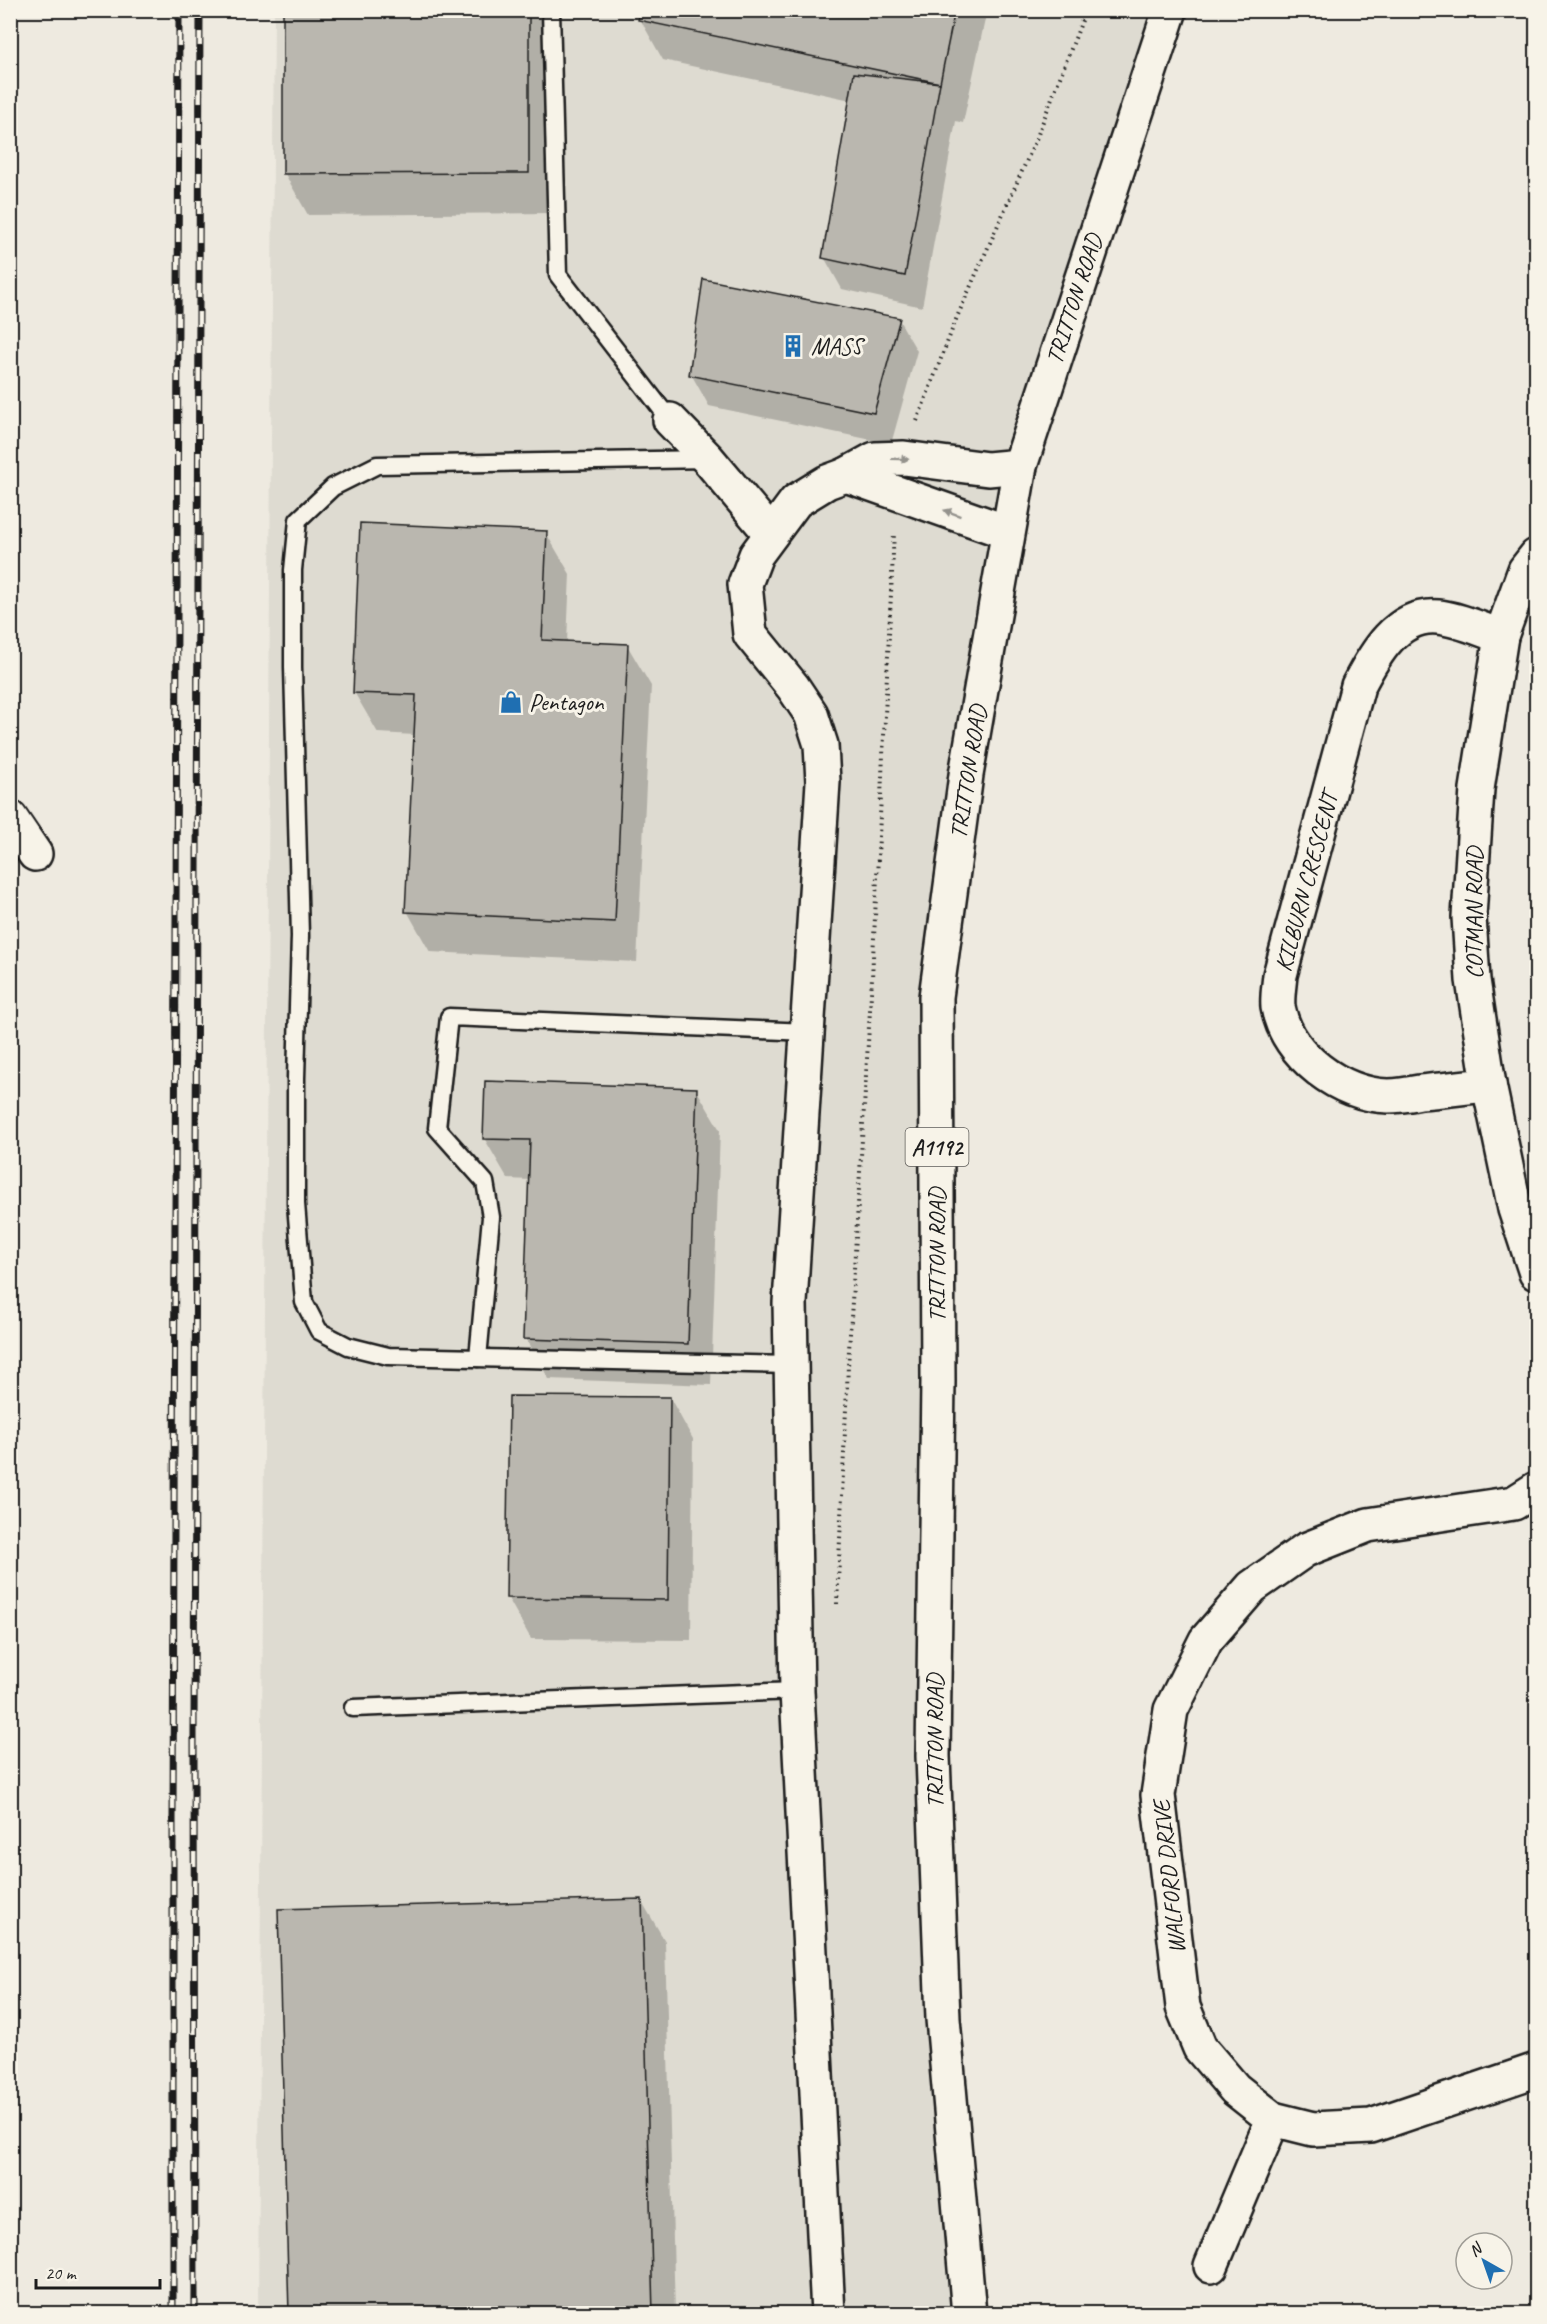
<svg xmlns="http://www.w3.org/2000/svg" width="1547" height="2324" font-family="Caveat,sans-serif">
	<rect width="100%" height="100%" fill="#eeeae0"/>
	<filter id="ink" filterUnits="userSpaceOnUse"><feTurbulence type="fractalNoise" baseFrequency=".0167" numOctaves="2"/><feDisplacementMap in="SourceGraphic" scale="12" xChannelSelector="R" yChannelSelector="G"/><feConvolveMatrix kernelMatrix="1 2 1 2 8 2 1 2 1" color-interpolation-filters="sRGB"/></filter>
	<g filter="url(#ink)">
		<polygon fill="#dedbd1" points="274,11 1159,11 1020,466 950,893 933,1756 969,2313 258,2314"/>
		<g fill="#0003">
			<polygon points="284,10 552,10 552,213 308,215 285,174"/>
			<polygon points="642,10 987,10 963,123 956,121 922,307 842,289 824,257 851,100 663,60 640,19"/>
			<polygon points="899,320 917,351 891,444 709,406 691,374"/>
			<polygon points="546,533 570,574 567,642 627,645 651,686 637,962 430,952 407,911 415,735 378,733 354,692"/>
			<polygon points="696,1089 720,1130 711,1385 549,1379 525,1338 530,1180 508,1179 484,1138"/>
			<polygon points="670,1398 693,1439 691,1640 531,1639 508,1598"/>
			<polygon points="641,1900 665,1941 675,2314 291,2314"/>
		</g>
		<g fill="#bab7af" stroke="#1c1c1c" stroke-width="1.5">
			<polygon points="283,10 529,10 529,173 283,174"/>
			<polygon points="640,10 955,10 940,83 638,20"/>
			<polygon points="854,73 940,83 905,276 822,258"/>
			<polygon points="703,279 900,318 874,413 689,375"/>
			<polygon points="360,523 547,531 542,640 628,644 615,922 405,912 416,695 353,693"/>
			<polygon points="485,1081 697,1088 688,1344 523,1339 530,1140 483,1139"/>
			<polygon points="509,1396 670,1397 668,1600 506,1598"/>
			<polygon points="642,1899 653,2314 289,2314 278,1909"/>
		</g>
		<g fill="none" stroke-linecap="round" stroke-linejoin="round">
			<g stroke="#1c1c1c" stroke-width="21">
				<g id="service">
					<polyline points="551,10 558,275 670,420"/>
					<polyline points="708,459 377,465 333,487 298,520 293,570 293,667 300,936 296,1078 296,1204 304,1302 319,1331 348,1346 388,1356 792,1365"/>
					<polyline points="478,1358 491,1217 485,1182 437,1128 449,1017 808,1032"/>
					<polyline points="353,1708 797,1691"/>
				</g>
			</g>
			<g stroke="#1c1c1c" stroke-width="38">
				<g id="minor">
					<polyline points="670,420 708,459 771,534"/>
					<polyline points="846,475 1007,532"/>
					<polyline points="1536,556 1525,570 1501,636 1477,789 1469,917 1473,980 1489,1085 1515,1209 1536,1273"/>
					<polyline points="10,817 35,854"/>
					<path d="M1489,1085C1466,1087 1443,1090 1420,1092C1410,1094 1399,1096 1388,1096C1341,1095 1287,1056 1278,1007C1277,997 1279,986 1280,975L1358,686C1374,655 1397,613 1438,617C1459,619 1482,630 1501,636"/>
					<polyline points="1536,1489 1514,1503 1368,1525 1305,1550 1252,1587 1206,1640 1171,1710 1158,1795 1183,2007 1200,2048 1235,2089 1273,2119 1313,2129 1371,2126 1536,2070"/>
					<polyline points="1211,2266 1273,2119"/>
					<polyline points="828,2314 797,1691 790,1303 823,782 821,745 811,714 793,687 750,634 745,584 756,555 796,501 827,482 846,475 875,459 904,458 988,469 1020,466"/>
				</g>
			</g>
			<g stroke="#1c1c1c" stroke-width="38">
				<polyline id="primary" points="969,2314 943,2019 933,1756 938,1381 936,997 966,775 1020,466 1170,10"/>
			</g>
			<g stroke="#1c1c1c" stroke-width="4" stroke-dasharray="1.5 4.5" stroke-linecap="butt">
				<polyline points="917,421 957,317 1035,142 1086,10"/>
				<polyline points="837,1604 848,1366 872,978 894,533"/>
			</g>
			<use href="#service" stroke="#f7f3e8" stroke-width="16"/>
			<use href="#minor" stroke="#f7f3e8" stroke-width="33"/>
			<use href="#primary" stroke="#f7f3e8" stroke-width="33"/>
			<g stroke="#1c1c1c" stroke-width="7">
				<g id="rail">
					<polyline points="173,2314 173,1825 179,10"/>
					<polyline points="195,2314 194,1733 200,10"/>
				</g>
			</g>
			<use href="#rail" stroke="#f7f3e8" stroke-width="4.5" stroke-dasharray="14" stroke-linecap="butt"/>
		</g>
		<defs><path id="oneway-solid" d="M-6-.8H1V-3.2L6.5 0L1 3.2V.8H-6Z" transform="scale(1.5)"/></defs>
		<g fill="#94928c">
			<use href="#oneway-solid" transform="translate(900 459) rotate(2)"/>
			<use href="#oneway-solid" transform="translate(952 513) rotate(-160)"/>
		</g>
	</g>
	<defs>
		<g id="building-bare" transform="scale(1.8)"><path d="M-4-6H4V6H1V3H-1V6H-4ZM-2.5-4.3h1.7v1.8h-1.7ZM.8-4.3h1.7v1.8H.8ZM-2.5-1h1.7V.8h-1.7ZM.8-1h1.7V.8H.8Z" fill="#1f6fb2" stroke="#f7f3e8" stroke-width="2.5" paint-order="stroke"/></g>
		<g id="shop-bare" transform="scale(1.8)"><path d="M-5-2.5h2.3a2.7 3.5 0 0 1 5.4 0H5L5.5 6h-11ZM-1.5-2.5h3a1.5 2.3 0 0 0-3 0Z" fill="#1f6fb2" stroke="#f7f3e8" stroke-width="2.5" paint-order="stroke"/></g>
	</defs>
	<g fill-rule="evenodd">
		<use href="#building-bare" x="793" y="346"/>
		<use href="#shop-bare" x="511" y="702"/>
	</g>
	<g text-anchor="middle" stroke-width="6" stroke-linejoin="round" paint-order="stroke">
		<rect fill="#f7f3e8" stroke="#5e5c59" stroke-width="1.5" x="905.5" y="1128" width="63" height="38" rx="4.5"/>
		<g font-size="22" font-weight="bold" fill="#1c1c1c">
			<text x="937" y="1155">A1192</text>
		</g>
		<g font-size="24" fill="#1c1c1c" stroke="#f7f3e8">
			<text transform="translate(1074 299) rotate(-72)" y="8">TRITTON ROAD</text>
			<text transform="translate(968 772) rotate(-81)" y="8">TRITTON ROAD</text>
			<text transform="translate(1306 882) rotate(-75)" y="8">KILBURN CRESCENT</text>
			<text transform="translate(1474 913) rotate(-90)" y="8">COTMAN ROAD</text>
			<text transform="translate(937 1255) rotate(-90)" y="8">TRITTON ROAD</text>
			<text transform="translate(935 1741) rotate(-90)" y="8">TRITTON ROAD</text>
			<text transform="translate(1169 1877) rotate(-96)" y="8">WALFORD DRIVE</text>
		</g>
		<g font-size="24" fill="#1c1c1c" stroke="#f7f3e8" text-anchor="start">
			<text x="811" y="354">MASS</text>
			<text x="529" y="710">Pentagon</text>
		</g>
	</g>
	<rect width="1547" height="2324" fill="none" stroke="#f7f3e8" stroke-width="36"/>
	<rect x="18" y="18" width="1511" height="2288" fill="none" stroke="#1c1c1c" stroke-width="2" filter="url(#ink)"/>
	<g transform="translate(1484 2261) rotate(320)"><circle r="28" fill="#f7f3e8" stroke="#9f9d96" stroke-width="1.5"/>
	<path d="M0-4.5L10 22L0 15L-10 22Z" fill="#1f6fb2"/>
	<text y="-9" font-size="16" font-weight="bold" text-anchor="middle" fill="#1c1c1c">N</text>
	</g>
	<path d="M36 2279v9h124v-9" fill="none" stroke="#1c1c1c" stroke-width="3"/>
	<text x="45" y="2279" font-size="18" fill="#1c1c1c" stroke="#f7f3e8" stroke-width="4.5" paint-order="stroke">20 m</text>
</svg>
